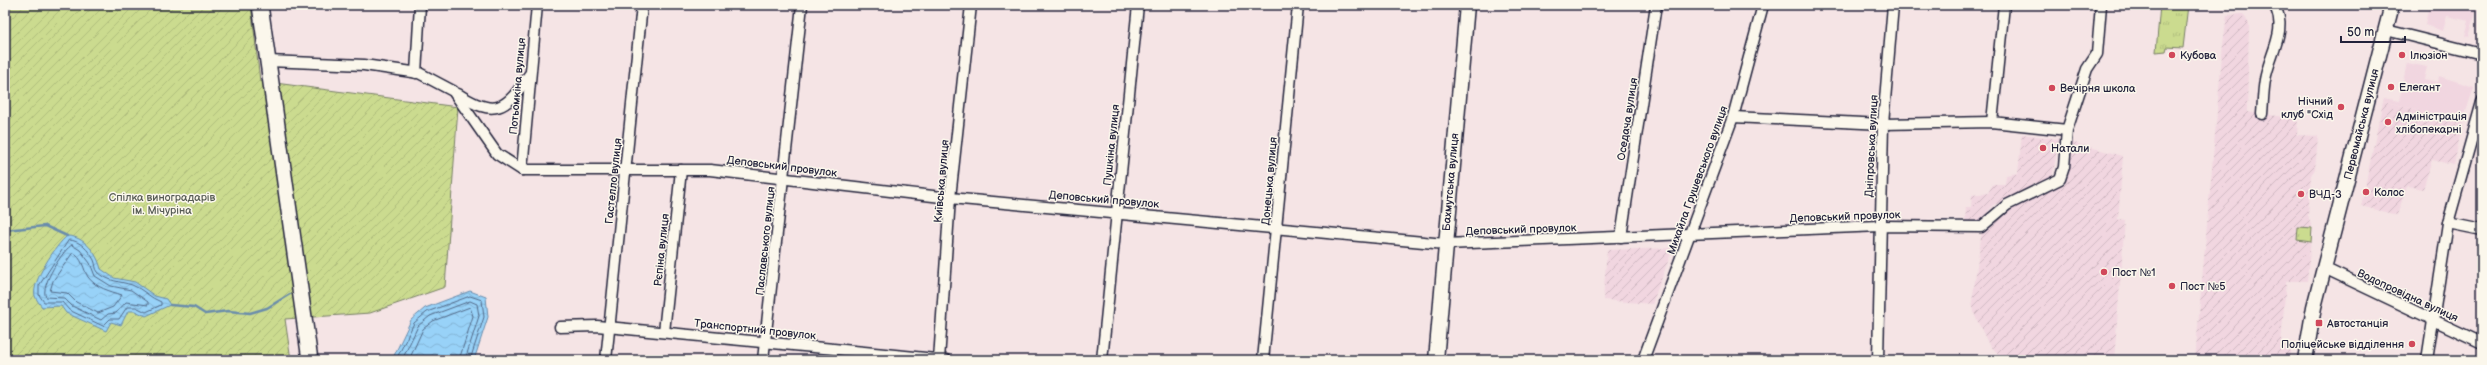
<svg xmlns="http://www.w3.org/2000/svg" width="2487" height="365" font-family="'Balsamiq Sans',sans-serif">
	<defs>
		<pattern id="industrial-furrows" width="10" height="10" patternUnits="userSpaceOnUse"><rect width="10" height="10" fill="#f1d6e0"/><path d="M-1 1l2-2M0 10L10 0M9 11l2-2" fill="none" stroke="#ceb7c1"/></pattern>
		<pattern id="grass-tufts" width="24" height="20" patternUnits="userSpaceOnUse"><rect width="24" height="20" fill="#cbdb8f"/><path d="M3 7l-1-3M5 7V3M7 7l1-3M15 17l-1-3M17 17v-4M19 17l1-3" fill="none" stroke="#aebc7c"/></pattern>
		<pattern id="garden-furrows" width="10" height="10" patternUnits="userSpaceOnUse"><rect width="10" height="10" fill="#cbdb8f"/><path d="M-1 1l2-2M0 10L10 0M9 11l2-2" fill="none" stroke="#aebc7c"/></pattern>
		<pattern id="water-waves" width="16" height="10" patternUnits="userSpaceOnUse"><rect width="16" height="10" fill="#98d2f8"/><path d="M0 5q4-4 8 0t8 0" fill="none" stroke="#83b4d6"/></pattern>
	</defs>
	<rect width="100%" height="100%" fill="#f5e4e5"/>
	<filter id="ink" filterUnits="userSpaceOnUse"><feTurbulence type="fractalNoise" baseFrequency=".025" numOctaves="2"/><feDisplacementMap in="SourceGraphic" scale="8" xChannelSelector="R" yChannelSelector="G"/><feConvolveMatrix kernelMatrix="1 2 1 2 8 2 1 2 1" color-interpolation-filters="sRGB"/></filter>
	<g filter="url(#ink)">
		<g fill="#f1d6e0">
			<polygon points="2429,5 2478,5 2469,37 2465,36 2469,21 2447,16 2443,31 2425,25"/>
			<polygon points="2407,63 2427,67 2424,79 2438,82 2439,76 2474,87 2463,121 2383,101 2384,98 2399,101"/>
		</g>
		<g fill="url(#industrial-furrows)">
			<polygon points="2243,14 2249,24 2247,112 2298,119 2297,135 2318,136 2315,169 2311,175 2308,215 2312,228 2307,281 2286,281 2281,344 2291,345 2290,360 2195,360 2223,44 2227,15"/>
			<polygon points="2383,101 2463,121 2454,165 2432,160 2423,189 2407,186 2397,215 2361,206"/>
			<polygon points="2022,134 2059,139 2052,178 2043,183 2034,183 2032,187 2027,188 2026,193 1993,205 1978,225 1965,224 1966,207 1971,207 1972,195 1988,193 1993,184 2005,184 2006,175 2018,173"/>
			<polygon points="2071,142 2123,156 2118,219 2125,220 2114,360 2004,360 1988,343 1975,316 1972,302 1982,231 2009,208 2059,182"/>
			<polygon points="1673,248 1652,304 1603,300 1607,250"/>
		</g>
		<g fill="url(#grass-tufts)" stroke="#767e65">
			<polygon points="2160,5 2188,5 2183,48 2167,47 2166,51 2156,52"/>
			<polygon points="2298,227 2312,228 2311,242 2297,240"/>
		</g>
		<polygon fill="url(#garden-furrows)" stroke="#767e65" points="5,5 251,5 260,81 458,107 445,287 370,313 285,319 291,360 5,360"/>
		<g fill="url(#water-waves)" stroke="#698cac">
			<path d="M67,236C84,236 97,253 101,269L114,278L135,282L155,296L166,299L170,305L146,316L135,311H128L121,325L111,322L106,331L66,313L61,306L42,307C39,303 36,299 35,296C31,282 56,245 67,236Z"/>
			<polygon points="470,291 486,297 488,317 474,360 392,360 411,320 425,308"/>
		</g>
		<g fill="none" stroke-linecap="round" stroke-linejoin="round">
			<g stroke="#516887" stroke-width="1">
				<path d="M69,240C80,240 89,251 94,260C96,264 95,269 98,272C108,282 120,281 132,285C143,289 150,298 161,302V305L146,312L136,307H127L119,319H110L103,326L69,310L62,302H44L39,295V286Z"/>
				<path d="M72,245L80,250L90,263L95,276L111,286L131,290L148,302V305L126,302L116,313L108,314L101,320L72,306L64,298L46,297C39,287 64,248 72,245Z"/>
				<path d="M73,253C83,258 83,269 88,277C96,288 110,291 122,295L113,307L98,313L76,302L67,293L50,291L53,281Z"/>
				<polyline points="396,360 414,323 427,312 470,296 482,300 484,317 470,360"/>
				<polyline points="402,360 418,326 430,316 470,301 477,304 479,316 465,360"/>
				<polyline points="409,360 423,329 433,321 470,307 473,316 459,360"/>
			</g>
			<g stroke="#698cac" stroke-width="2.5">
				<polyline points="5,230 45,226 67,236"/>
				<polyline points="170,305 194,307 205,314 228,311 250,313 267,308 290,294"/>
			</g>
			<g stroke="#22223b" stroke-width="13">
				<g id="street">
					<polyline points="2386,30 2482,54"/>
					<polyline points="268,61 364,65 419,73 453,91 497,154 522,170 710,170 950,198 1445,244 1880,226 1981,227 2007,205 2060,179 2064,167 2067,130 2087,69 2097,54 2101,5"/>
					<polyline points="416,73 420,5"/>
					<path d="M458,94C495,118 506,110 529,75"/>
					<path d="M2262,114C2263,103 2263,91 2265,80C2269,55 2289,29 2274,5"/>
					<polyline points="1733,117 1883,124 1992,122 2067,130"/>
					<polyline points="1992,122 2004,5"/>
					<polyline points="522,170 537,5"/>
					<polyline points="2448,223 2482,230"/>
					<polyline points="1621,237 1656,5"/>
					<polyline points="2324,268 2482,343"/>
					<polyline points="560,327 597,326 946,360"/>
					<polyline points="664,332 681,170"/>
					<polyline points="606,360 642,5"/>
					<polyline points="763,360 802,5"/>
					<polyline points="939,360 950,198 971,5"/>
					<polyline points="1102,360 1138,5"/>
					<polyline points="1263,360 1298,5"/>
					<polyline points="1643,360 1733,117 1763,5"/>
					<polyline points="1878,360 1883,124 1893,5"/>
					<polyline points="2427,360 2448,223 2482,102"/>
				</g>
			</g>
			<g stroke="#22223b" stroke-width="17">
				<g id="secondary">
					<polyline points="1436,360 1467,5"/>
					<polyline points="2305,360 2314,307 2392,5"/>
				</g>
			</g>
			<g stroke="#22223b" stroke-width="18">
				<polyline id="primary" points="260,5 310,360"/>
			</g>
			<use href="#street" stroke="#fbf7ec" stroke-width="10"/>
			<use href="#secondary" stroke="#fbf7ec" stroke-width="14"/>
			<use href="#primary" stroke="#fbf7ec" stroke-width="15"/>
		</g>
	</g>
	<g fill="#d1495b" stroke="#fbf7ec" stroke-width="1.5">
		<circle cx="2172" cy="55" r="4"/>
		<circle cx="2402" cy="55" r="4"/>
		<circle cx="2391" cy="87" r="4"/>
		<circle cx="2052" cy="88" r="4"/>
		<circle cx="2341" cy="107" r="4"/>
		<circle cx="2388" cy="122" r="4"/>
		<circle cx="2043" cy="148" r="4"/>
		<circle cx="2366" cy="192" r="4"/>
		<circle cx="2301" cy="194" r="4"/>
		<circle cx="2104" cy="272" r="4"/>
		<circle cx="2172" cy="286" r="4"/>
		<rect x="2315" y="319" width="8" height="8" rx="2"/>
		<circle cx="2412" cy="344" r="4"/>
	</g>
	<g text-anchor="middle" stroke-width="3" stroke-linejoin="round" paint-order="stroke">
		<g font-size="11" fill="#22223b" stroke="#fbf7ec" text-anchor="start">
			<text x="2180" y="59">Кубова</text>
			<text x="2410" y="59">Ілюзіон</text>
			<text x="2399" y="91">Елегант</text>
			<text x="2060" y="92">Вечірня школа</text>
			<text x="2333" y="105" text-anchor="end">Нічний<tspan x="2333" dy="13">клуб "Схід</tspan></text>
			<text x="2396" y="120">Адміністрація<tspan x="2396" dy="13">хлібопекарні</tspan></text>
			<text x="2051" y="152">Натали</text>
			<text x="2374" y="196">Колос</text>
			<text x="2309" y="198">ВЧД-3</text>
			<text x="2112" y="276">Пост №1</text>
			<text x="2180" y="290">Пост №5</text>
			<text x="2327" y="327">Автостанція</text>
			<text x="2404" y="348" text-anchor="end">Поліцейське відділення</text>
		</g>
		<g font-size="11" fill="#22223b" stroke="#fbf7ec">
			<text transform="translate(517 86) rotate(-85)" y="4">Потьомкіна вулиця</text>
			<text transform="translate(1627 119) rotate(-81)" y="4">Оседача вулиця</text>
			<text transform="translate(2361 124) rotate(-76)" y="4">Первомайська вулиця</text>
			<text transform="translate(1111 145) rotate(-84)" y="4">Пушкіна вулиця</text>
			<text transform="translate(1871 146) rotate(-87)" y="4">Дніпровська вулиця</text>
			<text transform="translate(782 166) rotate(7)" y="4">Деповський провулок</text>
			<text transform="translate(1697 180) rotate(-70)" y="4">Михайла Грушевського вулиця</text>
			<text transform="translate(613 181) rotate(-84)" y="4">Гастелло вулиця</text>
			<text transform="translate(941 181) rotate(-85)" y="4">Київська вулиця</text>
			<text transform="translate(1269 181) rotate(-85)" y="4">Донецька вулиця</text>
			<text transform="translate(1450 182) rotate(-85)" y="4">Бахмутська вулиця</text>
			<text transform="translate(1104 199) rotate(5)" y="4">Деповський провулок</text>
			<text transform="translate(1845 216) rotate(-2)" y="4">Деповський провулок</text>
			<text transform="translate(1521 229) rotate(-2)" y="4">Деповський провулок</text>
			<text transform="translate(765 241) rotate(-84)" y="4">Паславського вулиця</text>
			<text transform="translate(661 250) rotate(-84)" y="4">Рєпіна вулиця</text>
			<text transform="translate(2408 295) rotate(25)" y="4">Водопровідна вулиця</text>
			<text transform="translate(755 329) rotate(6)" y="4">Транспортний провулок</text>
		</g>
		<g font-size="11" fill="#555a54" stroke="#fbf7ec">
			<text x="162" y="201">Спілка виноградарів<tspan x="162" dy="13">ім. Мічуріна</tspan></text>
		</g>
	</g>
	<rect width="2487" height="365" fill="none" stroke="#fbf7ec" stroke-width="20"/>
	<rect x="10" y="10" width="2467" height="345" fill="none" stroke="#22223b" stroke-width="1.5" filter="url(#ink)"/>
	<path d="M2341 36v6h64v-6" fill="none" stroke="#22223b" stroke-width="2"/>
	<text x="2347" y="36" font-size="12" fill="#22223b" stroke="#fbf7ec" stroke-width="3" paint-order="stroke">50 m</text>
</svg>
